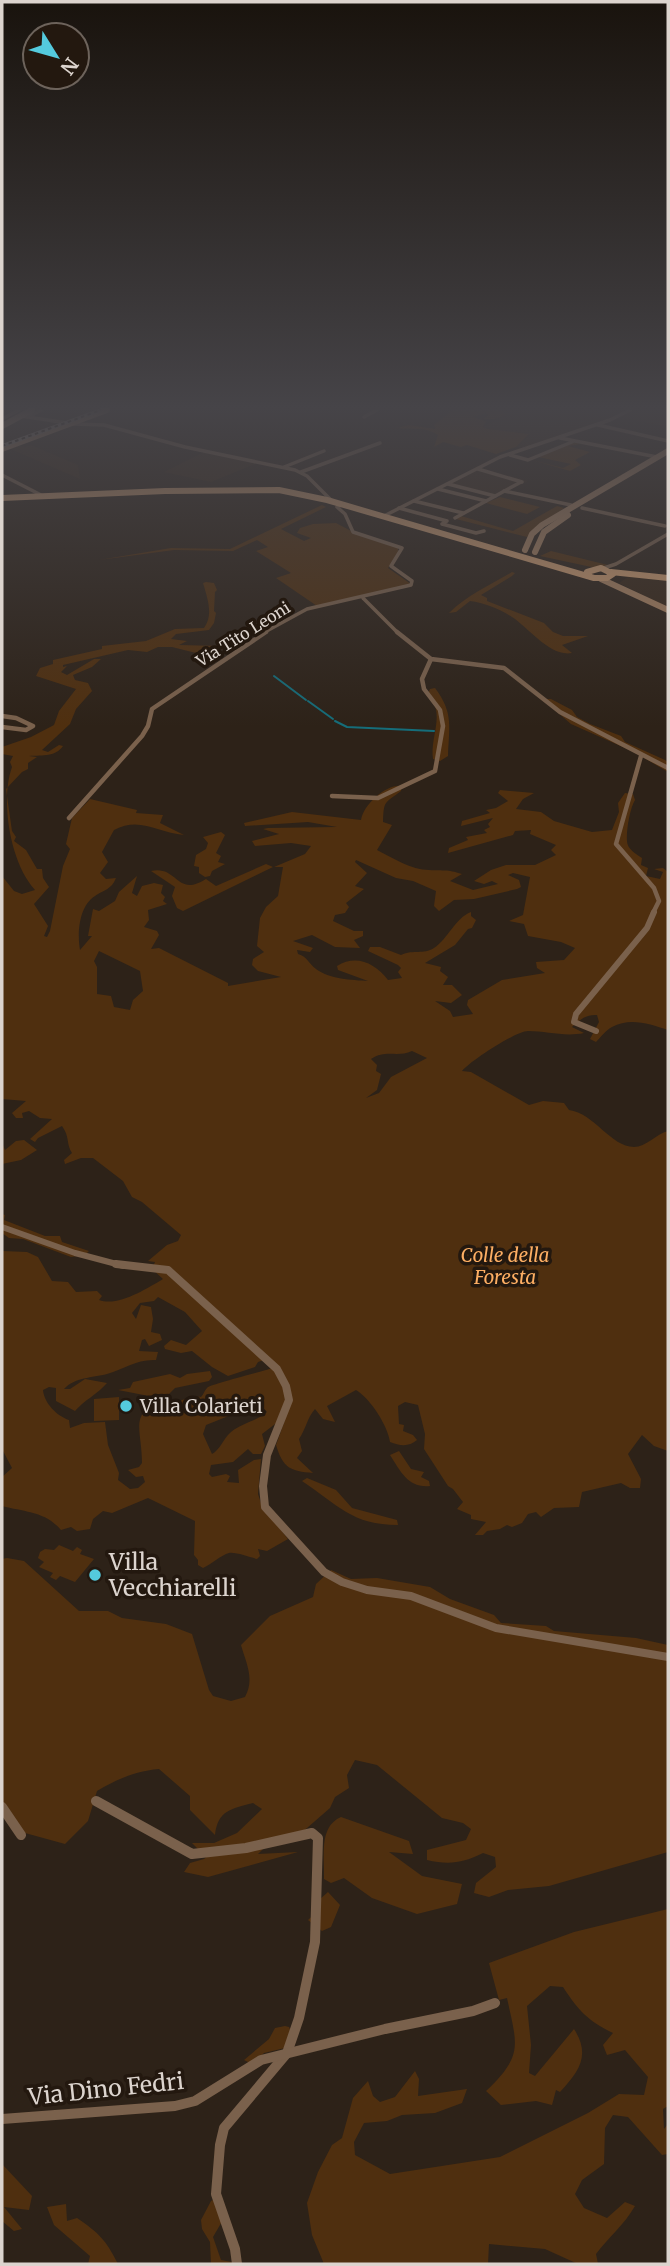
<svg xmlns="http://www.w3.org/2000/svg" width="670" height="2266" font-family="Merriweather,serif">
	<rect width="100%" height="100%" fill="#2d2218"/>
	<g fill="#372718">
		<polygon points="500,410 627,410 609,420 523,448 516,447 529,435 526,433 496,431 483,427 505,415"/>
		<polygon points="634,410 667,410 664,415 668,418 668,427 621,417"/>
		<polygon points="17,445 25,447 31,445 78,465 80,479 8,448"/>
		<polygon points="204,452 258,463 211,482 164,472"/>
		<polygon points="481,468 528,481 495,497 447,485"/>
		<polygon points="631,575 668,580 668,608 619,583"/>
	</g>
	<g fill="#4f2f0f" fill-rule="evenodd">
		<path d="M453,410H500L506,415L495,419H483L489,415L486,413L472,417L486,421L483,427L488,429L529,434L516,447L496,454L467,445L461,447L443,442L434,447L438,435C425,426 412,430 397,428L409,425L435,429L434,425Z"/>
		<polygon points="573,442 581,444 568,446 590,452 575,460 581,465 570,471 532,460 563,468 571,464 538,457"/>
		<polygon points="500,497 540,507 527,514 486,503"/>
		<polygon points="322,505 326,507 281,529 304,541 311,538 297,533 300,528 313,524 336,523 355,533 398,547 398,555 388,568 411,584 317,606 276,578 291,573 256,551 268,547 257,540 233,551 174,550 99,560 171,548 230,549"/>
		<polygon points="557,506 564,508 527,537 456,519 461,516 513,531"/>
		<polygon points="551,551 608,565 596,568 540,556"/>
		<path d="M512,572L515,573L512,576L481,595L487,598V601L544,623L553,632L563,636H588L562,645L572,653C550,657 529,628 512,617C500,609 484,603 470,601L456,612L449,613C467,595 490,585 512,572Z"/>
		<path d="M206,582L214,583L217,590L215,592L214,611L216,613L214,623L209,630L176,634L171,639L187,641L179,645L220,646L212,652L200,654L172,647H158L147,652L128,650L63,665V667L67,666L61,672L67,675L94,659H101L92,667L73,675L75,680L88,683L92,691L76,709L70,724L42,750L48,752L59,745L63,746C55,757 44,755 29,756L37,757L28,763V769L22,772L6,789L12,831L16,837L14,841L26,850L37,869H42L43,878L49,887L34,904L48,926L44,936L47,937L50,931L63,866L70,849L66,844L72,818L90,799L137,810L136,813L163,815L160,823L184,835C158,833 140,816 114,830L102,852L108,862L100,873L106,879L116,878C111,890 105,889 95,896C79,906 77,933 80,950L92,936H88L93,909L99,911L115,901L119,892L137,876L132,893L137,896L142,886L154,883L163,885L161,893L165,897L163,901L167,904L148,910L149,920L144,927L157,931L159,935L151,949L159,948L228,983V986L281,977L258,971L252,965L253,959L264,952L257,946L260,918L266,907L278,896L283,867H274L305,854L311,846L291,843L255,846L252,841L279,834L263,829L268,828L337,827L308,822L245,826L244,823L292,812L361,820C364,804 386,784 402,786L401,791C384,804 384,800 383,822L392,825L377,850C393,858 411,870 429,870C445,871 446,869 462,874L450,881L473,890L498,884L492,881L484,884L474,881L491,870L506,865H535L556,855L551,850L556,845L530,834L531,830L515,831L513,835L448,853L449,848L468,840L466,837L487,833L484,830L490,827L488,824L493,818L461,826L462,821L490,813L486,810L496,808L508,801L498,793L500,790L534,793L523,799L516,809L541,812L554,821L592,832L612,830L619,812L618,803L625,793L633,794L635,800C630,808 626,831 627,841C627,849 636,854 642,858L641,865L648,868L646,876L660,879L663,872L654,869L663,868L668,872V1030C650,1024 630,1017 612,1027C606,1030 601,1037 596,1042L590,1039L599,1022L597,1015C587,1014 579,1020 572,1027L584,1033C564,1037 547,1031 528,1031C516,1031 470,1061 462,1071L471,1072L529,1105L543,1101L564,1103L569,1110C594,1113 611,1147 634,1147C646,1147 656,1134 668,1131V1451L654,1446L642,1435L628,1454L641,1479L640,1488H630L621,1483L582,1492L579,1507L554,1508L541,1517L536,1512L528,1514L522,1523L512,1527L507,1525L500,1529L487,1531L483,1535H475L486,1522L471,1519V1515L457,1509L463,1502L453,1489L448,1486L424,1449L425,1434L418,1405L405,1402L398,1406L399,1424L404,1425L403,1431L413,1435L417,1440C409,1447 400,1446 390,1442C388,1426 370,1398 356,1390L327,1406L335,1422L323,1419L315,1409C307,1418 306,1429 299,1439L302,1451L297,1458L313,1473C290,1471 283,1468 276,1445L285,1420L279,1421L262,1434L265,1446L261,1454H253L248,1449L233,1462L211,1465L209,1474L212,1477L226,1474L230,1476L227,1482L239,1483L238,1470L254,1460L261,1459L258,1494L262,1506L288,1539L267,1551L258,1549L260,1556L257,1559C249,1557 236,1552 229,1553C221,1555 212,1564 203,1568L198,1565V1560L194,1555L195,1521L148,1498L112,1513L103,1511L93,1519L90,1529L77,1531L71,1527L61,1530C45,1511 24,1512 2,1506V1477L12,1468L2,1449V1251L27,1252L38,1257L52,1281L68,1282L76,1292L97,1291L102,1296L99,1300C118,1307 146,1289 163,1279L152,1269L155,1262L148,1261L167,1245L178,1241L181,1235L142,1202L132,1197L123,1181L93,1158H81L65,1164L64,1160L72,1153C66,1144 70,1137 62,1126L38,1138L35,1142L30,1139L52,1119L40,1118L29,1111L22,1113L23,1118H16L12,1113L26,1101L2,1099V876L14,891L22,894L35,890C10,863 0,800 12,767L10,762L13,756L2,754V747L31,737L54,725L59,711L76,689L36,676L40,668L53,664V660L102,649V646L146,641L175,629L204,628C214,615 207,597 203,583ZM356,860L396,878L413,881L436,891L434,906L439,911L454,900L474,899L517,889L521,887L519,880L508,875L513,873L530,877L523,915L509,921L524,924L528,936L561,942L575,948L564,960L536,962L537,968L545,973L502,980L468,1000L467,1005L473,1014L453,1017L450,1011L435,1001L451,1003L462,995L452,985H443L448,977L440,971L441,967L425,963L455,945L468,929L472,928L476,920L471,916V912C455,918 448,939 434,948C423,955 414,949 401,955L380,947H370L368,951L398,965L401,968L398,972L402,978L388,980C375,963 356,954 337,966L338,970L368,981C352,980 329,979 316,969C308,963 308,957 298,954L297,950L310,952L313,948L293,941L312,935L335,947L360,948L354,940L363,936V931H354L333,921L335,915L345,913L349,907L346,903L364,889L355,886L367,873L355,862ZM99,951L140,971L143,991L133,1000L130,1010L114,1007L111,996L97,994V967L94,961ZM412,1051L427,1058L391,1077L379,1093L366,1098L377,1090L381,1074L376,1071L377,1065L371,1059C386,1049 397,1058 412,1051ZM158,1297L185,1312L202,1331L186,1345L171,1340L164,1346L165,1349L181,1353L192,1351L212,1367L228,1376L255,1367L258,1362L267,1359L272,1368C262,1372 211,1384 207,1388C204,1391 204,1394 201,1397C189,1394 185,1401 175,1402C125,1408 142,1426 142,1463L139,1467L128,1470L136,1477L143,1476L145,1482L138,1488L130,1489L118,1480L119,1473L108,1445L105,1422L84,1423L70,1428L69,1420C57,1416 44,1403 43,1390L49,1387L56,1388V1401L75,1411C87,1398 94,1397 107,1383L85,1379L70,1389H64C75,1377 92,1378 107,1374C125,1369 136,1359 156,1360L158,1352L139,1351L142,1340L145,1339L149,1346L162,1340L160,1334L151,1332L153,1319L151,1307L141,1305L136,1319L132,1313L140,1303L154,1301ZM265,1410L267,1412C257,1421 242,1423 231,1432C223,1439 220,1450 212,1454L203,1434L206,1425L236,1413Z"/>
		<path d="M435,688C454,713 449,728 448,756L440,761L433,759C430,734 446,716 428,693L430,689Z"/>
		<polygon points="542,699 551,699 572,710 577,717 590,724 621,736 625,742 665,760 668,762 668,772 634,752 571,724"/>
		<polygon points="221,832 225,835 216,853 221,856 218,862 225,864 212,871 210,876 205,877 199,873 199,867 194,866 196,855 206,849 208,843 203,837"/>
		<path d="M266,864L273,867L183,911L177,908L172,896L175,887L151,871C178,865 176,898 206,879L216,886Z"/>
		<polygon points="24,1140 37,1150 21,1160 2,1164 2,1143 5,1150 16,1141"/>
		<polygon points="2,1214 5,1215 4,1220 45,1236 60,1236 62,1242 89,1251 85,1255 71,1257 23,1239 9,1238 2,1233"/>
		<polygon points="210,1371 212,1377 209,1381 175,1388 167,1396 154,1397 118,1390 130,1388 133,1382 170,1374 180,1378 187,1374"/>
		<polygon points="119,1397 119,1420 94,1421 94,1399"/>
		<path d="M399,1451L411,1469L424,1472L421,1477L429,1481L430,1486C408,1488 401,1472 390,1455Z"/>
		<path d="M307,1478L336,1490L352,1508L397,1520L398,1525C352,1525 338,1505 302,1481Z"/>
		<polygon points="59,1545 73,1551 77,1547 82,1550 80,1554 94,1559 75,1582 60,1576 56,1580 50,1577 53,1573 39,1567 44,1562 38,1558 40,1552 45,1549 54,1550"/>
		<path d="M7,1558L24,1561L79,1611H108L122,1618L166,1624L192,1634L209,1690L213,1696L231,1701L245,1697C255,1679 246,1663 241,1645L270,1616L313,1597L316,1584L331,1570L351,1579L377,1578L430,1587L450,1599L494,1615L501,1623L546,1626L554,1631L636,1638L668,1645V1852L549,1886L508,1890L489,1897L474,1893L476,1883L496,1867L495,1857L483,1853C463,1863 449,1865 427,1860V1850L466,1840L471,1829L463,1823L442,1818L377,1765L355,1760L347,1775L349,1788L335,1797L330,1808L299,1835L264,1848L258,1854L298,1852L208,1877L184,1872L190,1863L204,1859L211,1853L199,1850L192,1843H214L237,1833L262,1809L253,1803C231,1809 218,1810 215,1835L190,1810V1796L159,1769C136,1771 117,1779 97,1791L88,1821L65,1844L25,1833L2,1803V1559Z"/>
		<path d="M341,1817L409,1841L413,1854L389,1852L422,1876L462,1884L457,1904L417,1914L372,1898L344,1878L331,1883L324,1879C325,1857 318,1827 341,1817Z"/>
		<polygon points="328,1892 340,1905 331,1927 322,1931 308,1920 321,1908 319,1900"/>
		<path d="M668,1909V2106L663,2109L664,2129L668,2124V2154L662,2155L628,2117L613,2115L605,2128L604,2164L582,2180L575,2194L584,2208L607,2218L625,2202L635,2206C624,2225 609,2237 596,2254L598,2264H578L545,2249L489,2244L488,2264H324L312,2235L307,2203L318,2172L332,2145L342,2138L353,2098L368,2081L373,2096L380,2102L395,2097L415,2071L419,2079L418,2096L467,2089L462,2103L435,2113L402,2115L387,2121L364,2123L354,2142L355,2155L390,2174L500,2157L588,2113L619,2094L644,2095L648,2077L625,2050L607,2055L603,2045L613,2033C588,2021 578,2010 563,1987L550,1986L527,2006L531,2045L529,2073L535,2076L574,2029C591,2055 579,2072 560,2092L556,2090L552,2105L536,2101L501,2105L486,2091C524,2055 517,2045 507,1998L499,2000L489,1963L574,1932Z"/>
		<polygon points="285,2026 289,2027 293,2036 289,2047 264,2053 252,2064 244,2060 269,2039 275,2028"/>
		<polygon points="2,2164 32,2196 29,2210 4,2207 22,2229 14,2231 2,2221"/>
		<polygon points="215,2199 224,2218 213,2237 221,2260 232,2262 232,2264 211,2264 210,2242 202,2229 201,2220 211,2201"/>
		<path d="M66,2204L67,2221L77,2218C99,2233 106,2240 118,2264H88L90,2256L54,2225L47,2207Z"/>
	</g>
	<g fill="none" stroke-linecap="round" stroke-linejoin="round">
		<g stroke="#156d7a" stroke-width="2">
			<polyline points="274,676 306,700"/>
			<polyline points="308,701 333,719"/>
			<polyline points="335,721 347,727 434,731"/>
		</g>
		<g stroke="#7a614c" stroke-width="3.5">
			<polyline points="21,416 74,424 104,425 185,447 295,470 307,476 333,502"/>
			<polyline points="30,416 41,410"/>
			<polyline points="364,417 377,410"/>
			<polyline points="2,419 19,410"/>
			<polyline points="598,425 668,441"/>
			<polyline points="560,438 657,457"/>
			<polyline points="510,455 528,460 572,442"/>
			<polyline points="284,467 324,451"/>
			<polyline points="478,469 522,482"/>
			<polyline points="301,472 380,443"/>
			<polyline points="2,475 43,496"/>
			<polyline points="448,484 495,496"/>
			<polyline points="438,489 486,501"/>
			<polyline points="504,491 571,505"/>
			<polyline points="414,501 463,513"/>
			<polyline points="399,508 447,521 442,524 476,533 484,531"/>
			<polyline points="582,508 665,526"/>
			<polyline points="382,517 500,457 610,420 630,410"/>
			<polyline points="455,518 521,482"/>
			<polyline points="601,569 616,564 668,534"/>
			<polyline points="363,598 398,633"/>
			<polyline points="263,633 307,609 411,585 412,581 391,566 402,548 353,532 345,514 337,507 342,505"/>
		</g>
		<g stroke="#7a614c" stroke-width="4.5">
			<polyline points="397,632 431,659 504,668 560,712 668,768"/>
			<polyline points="2,716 16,718 33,726 26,730 2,727"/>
			<polyline points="641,756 616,844 654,888 659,901 653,913"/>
			<polyline points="332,796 378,798 435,771 443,726 440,710 424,689 422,679 431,659"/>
			<polyline points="69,818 142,736 148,726 152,709 266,632"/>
		</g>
		<g stroke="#7a614c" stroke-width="6">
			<polyline points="596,1031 574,1022 576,1014 647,928 654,912"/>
			<polyline points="2,1227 75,1253 124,1266"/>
		</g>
		<polyline stroke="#7a614c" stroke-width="8" points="116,1264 168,1270 277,1369 286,1386 289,1400 267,1455 263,1486 265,1507 324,1572 342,1582 367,1590 411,1596 496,1628 668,1657"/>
		<g stroke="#7a614c" stroke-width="10">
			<polyline points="96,1801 192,1854 246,1848 312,1833 318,1838 315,1942 299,2018 287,2053 224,2128 220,2145 216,2194 235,2249 237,2264"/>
			<polyline points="2,1807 21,1835"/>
			<polyline points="2,2119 175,2106 195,2101 261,2060 385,2029 473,2011 495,2003"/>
		</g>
		<g stroke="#aa8361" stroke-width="6">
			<polyline points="2,426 32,410"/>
			<polyline points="2,449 107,410"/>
			<polyline points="525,550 532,534 542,525 668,451"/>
			<polyline points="535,552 544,532 568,515"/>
			<polyline points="601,579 668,610"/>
		</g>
		<g stroke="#d09e71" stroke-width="6">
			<polyline points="2,498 165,491 279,490 327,500 594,578 607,578 613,574 601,568 587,572 590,576"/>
			<polyline points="611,572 668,578"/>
		</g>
		<g stroke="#948b84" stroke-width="3.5">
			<polyline id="rail" points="2,446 101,410"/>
		</g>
		<use href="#rail" stroke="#23180f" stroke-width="2" stroke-dasharray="3.5" stroke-linecap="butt"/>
	</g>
	<linearGradient id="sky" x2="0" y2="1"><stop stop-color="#19130d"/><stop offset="0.56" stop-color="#464448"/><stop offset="1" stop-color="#464448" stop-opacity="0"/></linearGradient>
	<rect width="670" height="727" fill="url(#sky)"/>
	<g fill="#54cadd" stroke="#23180f" stroke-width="2.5">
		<circle cx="126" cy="1406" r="7"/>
		<circle cx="95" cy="1575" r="7"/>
	</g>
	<g text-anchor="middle" stroke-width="7" stroke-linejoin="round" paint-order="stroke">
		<g font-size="16" fill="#dcd4ce" stroke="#23180f">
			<text transform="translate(243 634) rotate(-32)" y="6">Via Tito Leoni</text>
		</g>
		<g font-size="19" font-style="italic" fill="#fdae63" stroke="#23180f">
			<text x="505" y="1262">Colle della<tspan x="505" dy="22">Foresta</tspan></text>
		</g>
		<g font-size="19" fill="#dcd4ce" stroke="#23180f" text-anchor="start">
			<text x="140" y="1413">Villa Colarieti</text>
		</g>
		<g font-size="23" fill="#dcd4ce" stroke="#23180f" text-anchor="start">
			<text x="109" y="1570">Villa<tspan x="109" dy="26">Vecchiarelli</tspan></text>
		</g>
		<g font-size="23" fill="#dcd4ce" stroke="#23180f">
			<text transform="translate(106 2089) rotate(-6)" y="8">Via Dino Fedri</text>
		</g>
	</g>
	<rect width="670" height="2266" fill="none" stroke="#dcd4ce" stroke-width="7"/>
	<g transform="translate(56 56) rotate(127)"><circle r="33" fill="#23180f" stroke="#6d635b" stroke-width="2"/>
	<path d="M0-5L12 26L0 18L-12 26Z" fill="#54cadd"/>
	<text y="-10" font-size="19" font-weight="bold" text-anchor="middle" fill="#dcd4ce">N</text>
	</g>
</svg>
